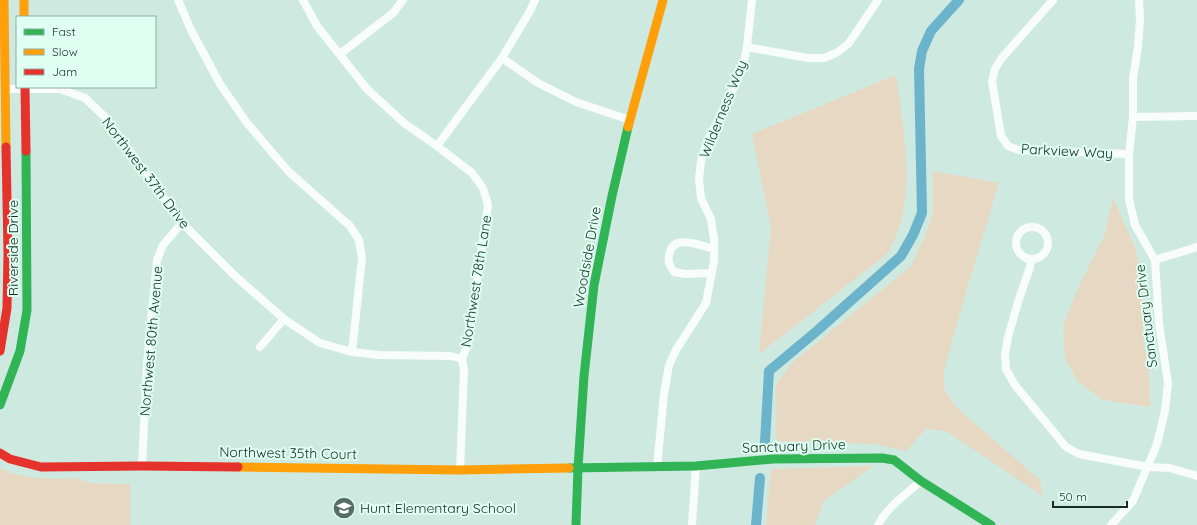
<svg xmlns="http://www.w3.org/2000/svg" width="1197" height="525" font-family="Quicksand,sans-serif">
	<rect width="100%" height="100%" fill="#ceeae0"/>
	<g fill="#e7d8c4">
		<path d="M896,75C902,118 910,163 904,207C902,223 895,239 888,253L759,354L771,227L752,134Z"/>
		<polygon points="933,171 999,183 964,299 944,371 944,389 957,408 1040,480 1043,496 946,431 926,429 906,451 874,444 776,441 776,385 791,364 911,266 925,236 933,213"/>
		<polygon points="1113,198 1135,247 1141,273 1144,345 1149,366 1150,407 1103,400 1077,381 1065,357 1063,326 1076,293 1105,234"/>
		<polygon points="873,466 824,501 815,525 766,525 771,469"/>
		<polygon points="0,468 11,473 29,477 52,479 75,478 91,483 130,484 130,525 0,525"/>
	</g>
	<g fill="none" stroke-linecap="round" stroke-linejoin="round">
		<g stroke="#6cb3cc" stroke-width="10">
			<polyline points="765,442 769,371 818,330 901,256 913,235 922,213 919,69 922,51 931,31 959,0"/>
			<polyline points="756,525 760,478"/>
		</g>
		<g stroke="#f8fcfa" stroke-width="8">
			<polyline points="178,0 191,30 220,84 247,123 288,171 350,226 359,240 362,258 352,352"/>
			<polyline points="303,0 317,26 367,89 404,123 437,146 472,173 483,188 488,205 468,344 462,359 464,370 460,470"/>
			<polyline points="1053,0 1001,59 995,69 992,81 1001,136 1008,146 1019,150 1129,154"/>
			<polyline points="747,47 808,58 824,58 838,52 849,43 878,0"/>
			<polyline points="340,54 393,13 403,0"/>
			<polyline points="502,58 538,83 576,102 630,120"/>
			<polyline points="5,89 60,89 85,98 105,117 182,223 233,274 284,319 320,343 352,352 379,355 451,356 462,359"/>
			<polyline points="1133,117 1197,116"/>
			<polyline points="437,146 502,58 530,11 535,0"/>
			<circle cx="1032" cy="243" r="16"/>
			<polyline points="1031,259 1030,267 1019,299 1008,337 1005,355 1006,369 1015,385 1066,447 1079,454 1148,467 1170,468 1197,476"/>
			<polyline points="1155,260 1197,247"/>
			<path d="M712,273L685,274L674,272C669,265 667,260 670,252C674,234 702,246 714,249"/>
			<polyline points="260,347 284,319"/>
			<polyline points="142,466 147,364 157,260 163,245 182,223"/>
			<polyline points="657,467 664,394 669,365 676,350 706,303 714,261 714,239 711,219 701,198 699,179 701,161 707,142 728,100 742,70 747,47 752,0"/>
			<polyline points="692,525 696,466"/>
			<path d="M878,525C888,506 905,495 921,481"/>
			<polyline points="1111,525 1133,501 1157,444 1165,411 1168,383 1159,324 1155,260 1135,225 1129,199 1129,154 1133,117 1133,79 1138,46 1140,19 1139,0"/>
		</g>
		<g stroke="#30b455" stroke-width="9">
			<polyline points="0,405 20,351 27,310 26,151"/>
			<polyline points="569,468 696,466 773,459 882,458 894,460 921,481 991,525"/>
			<polyline points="576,525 578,468 584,376 594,285 612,196 628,127"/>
		</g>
		<g stroke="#ff9f0a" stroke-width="9">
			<polyline points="4,0 6,147"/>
			<polyline points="24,0 24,17"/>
			<polyline points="628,127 663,0"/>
			<polyline points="238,467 460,470 569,468"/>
		</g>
		<g stroke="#e5322d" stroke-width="9">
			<polyline points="25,87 26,151"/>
			<polyline points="0,351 7,308 8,253 6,147"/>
			<polyline points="0,453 10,459 41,467 142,466 238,467"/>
		</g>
	</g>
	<defs>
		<g id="school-disc" transform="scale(1.15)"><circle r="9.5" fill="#576e66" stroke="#dffff2"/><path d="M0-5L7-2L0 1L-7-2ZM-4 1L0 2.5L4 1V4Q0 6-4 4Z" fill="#fff"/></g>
	</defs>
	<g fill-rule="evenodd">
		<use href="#school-disc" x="344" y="508"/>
	</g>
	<g text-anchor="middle" stroke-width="4" stroke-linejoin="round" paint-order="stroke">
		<g font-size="14" fill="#172c24" stroke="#dffff2">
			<text transform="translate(723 109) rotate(-68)" y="5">Wilderness Way</text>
			<text transform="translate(1067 151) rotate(3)" y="5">Parkview Way</text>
			<text transform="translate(146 173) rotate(53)" y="5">Northwest 37th Drive</text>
			<text transform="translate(13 248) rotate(-90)" y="5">Riverside Drive</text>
			<text transform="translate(587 257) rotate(-80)" y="5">Woodside Drive</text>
			<text transform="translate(476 281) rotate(-81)" y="5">Northwest 78th Lane</text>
			<text transform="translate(1146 316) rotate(-97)" y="5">Sanctuary Drive</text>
			<text transform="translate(151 341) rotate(-85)" y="5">Northwest 80th Avenue</text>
			<text transform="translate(794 446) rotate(-2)" y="5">Sanctuary Drive</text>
			<text transform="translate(288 453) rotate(1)" y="5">Northwest 35th Court</text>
		</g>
		<g font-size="14" fill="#172c24" stroke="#dffff2" text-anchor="start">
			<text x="360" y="513">Hunt Elementary School</text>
		</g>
	</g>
	<rect x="16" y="16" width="140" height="72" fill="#dffff2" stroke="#8faba0"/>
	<rect x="24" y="29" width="20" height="6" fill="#30b455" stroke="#8faba0"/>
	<text x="52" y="36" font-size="12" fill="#172c24">Fast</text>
	<rect x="24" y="49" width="20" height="6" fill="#ff9f0a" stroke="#8faba0"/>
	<text x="52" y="56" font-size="12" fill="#172c24">Slow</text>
	<rect x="24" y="69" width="20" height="6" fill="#e5322d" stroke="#8faba0"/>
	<text x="52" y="76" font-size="12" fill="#172c24">Jam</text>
	<path d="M1053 501v6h74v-6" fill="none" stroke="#172c24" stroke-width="2"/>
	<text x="1059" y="501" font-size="12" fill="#172c24" stroke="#dffff2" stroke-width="3" paint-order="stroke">50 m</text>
</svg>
